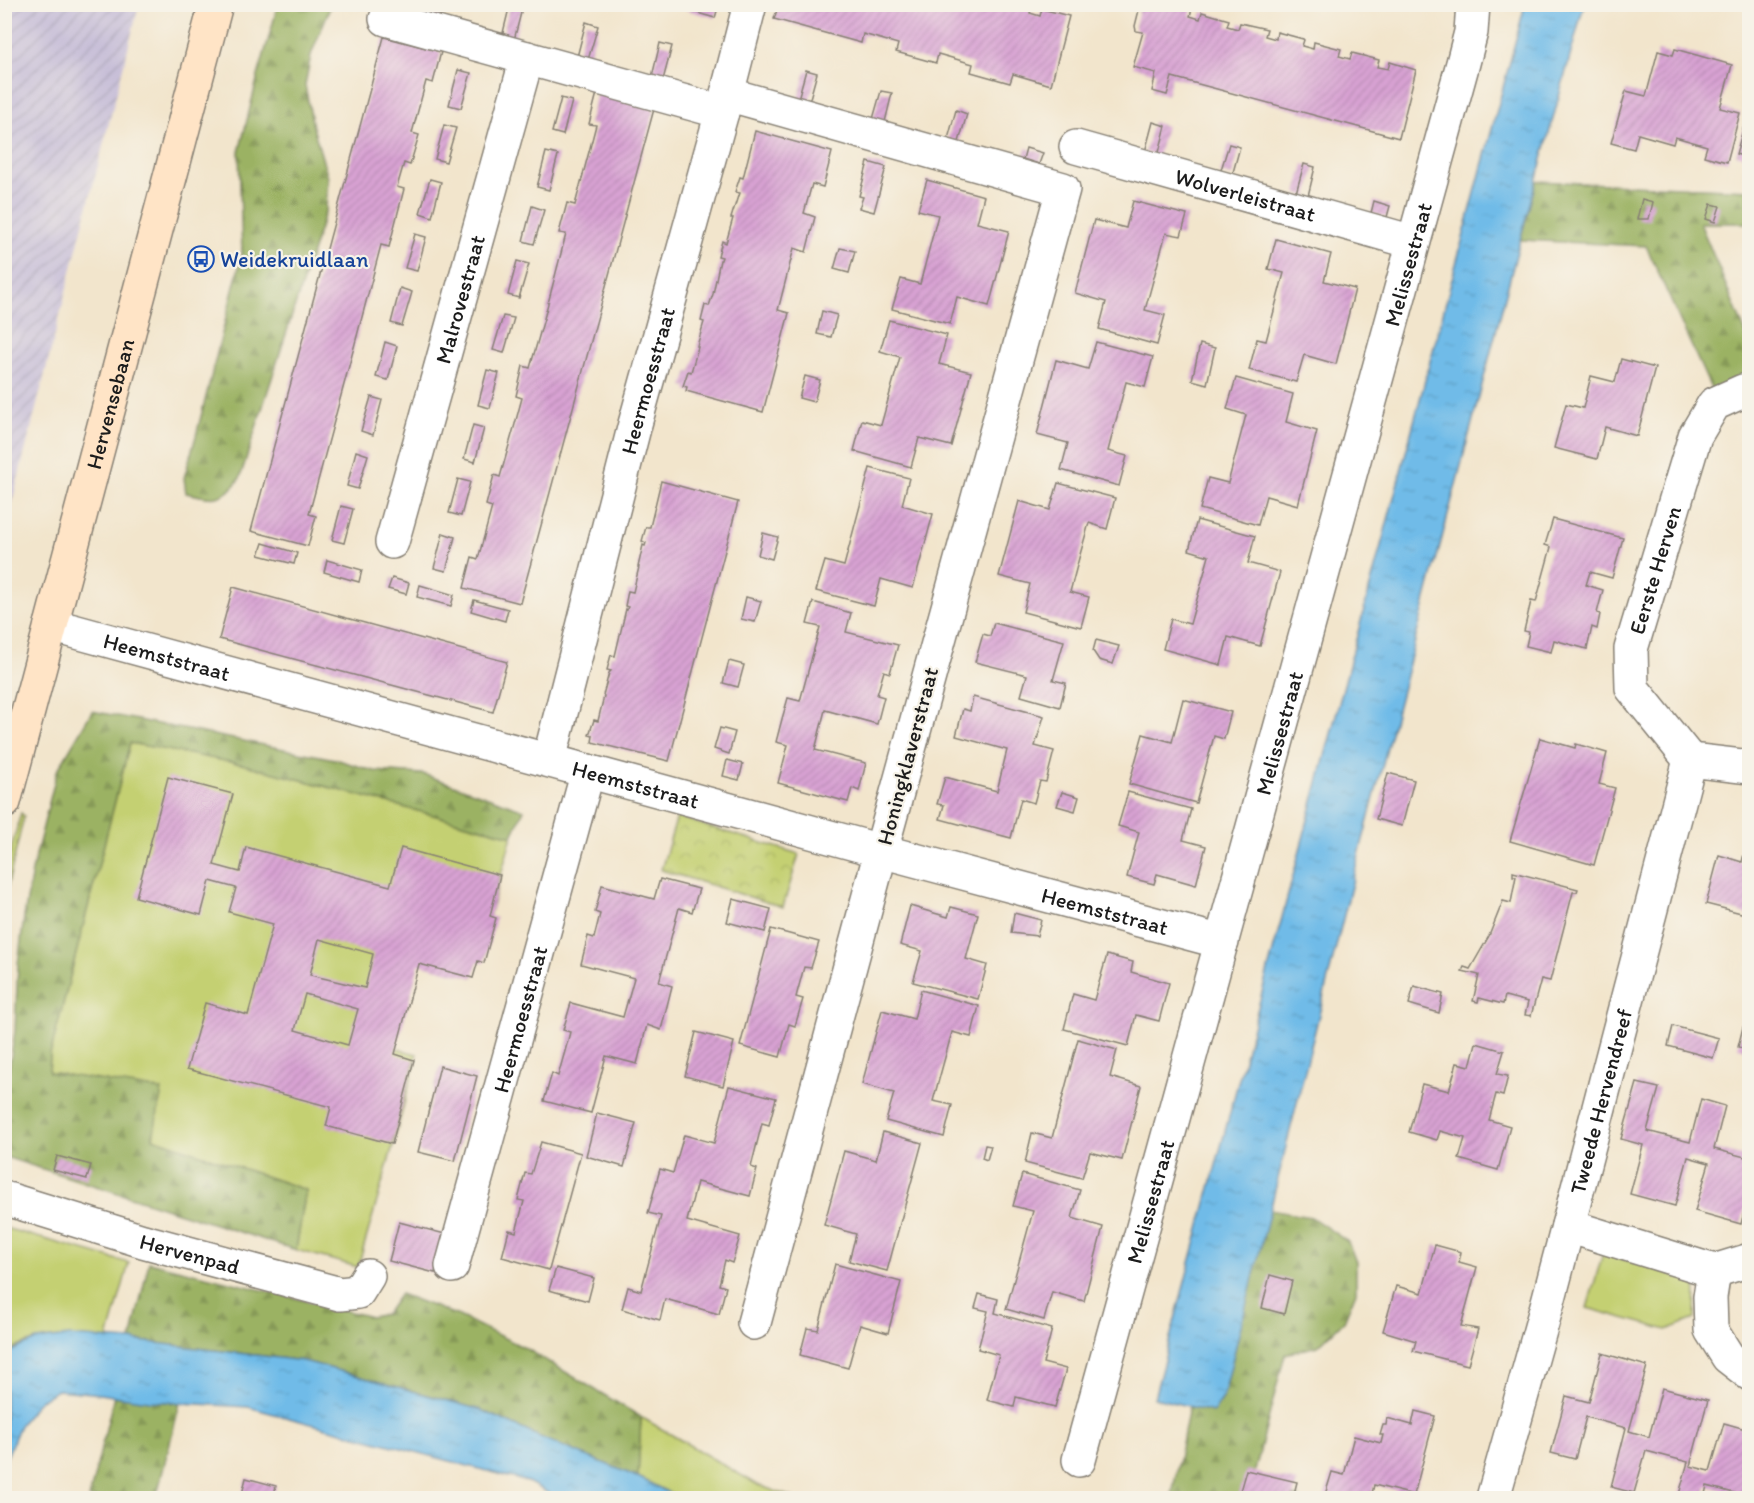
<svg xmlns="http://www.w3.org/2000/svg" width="1754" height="1503" font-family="Itim,sans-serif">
	<defs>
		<pattern id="industrial-furrows" width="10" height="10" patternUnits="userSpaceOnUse" patternTransform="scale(1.5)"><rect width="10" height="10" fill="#c8bfd8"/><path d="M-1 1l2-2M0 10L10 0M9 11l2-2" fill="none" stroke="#aba4b9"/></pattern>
		<pattern id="forest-firs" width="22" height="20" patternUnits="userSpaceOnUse" patternTransform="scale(1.5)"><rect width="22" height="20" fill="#9bb264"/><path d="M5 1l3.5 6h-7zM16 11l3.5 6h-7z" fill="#859856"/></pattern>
		<pattern id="park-crowns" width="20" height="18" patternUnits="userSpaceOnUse" patternTransform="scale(1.5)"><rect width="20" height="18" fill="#c4d072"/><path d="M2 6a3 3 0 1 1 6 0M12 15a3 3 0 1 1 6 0" fill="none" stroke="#a8b262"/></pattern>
		<pattern id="water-ripples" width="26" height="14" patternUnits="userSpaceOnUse" patternTransform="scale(1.5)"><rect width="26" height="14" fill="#6fbbe8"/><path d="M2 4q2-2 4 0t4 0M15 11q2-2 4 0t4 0" fill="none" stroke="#60a0c6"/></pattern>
		<pattern id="building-hatch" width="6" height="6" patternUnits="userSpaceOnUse" patternTransform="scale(1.5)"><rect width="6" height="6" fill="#d8a2d3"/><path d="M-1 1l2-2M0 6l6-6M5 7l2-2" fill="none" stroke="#b98bb5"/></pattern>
	</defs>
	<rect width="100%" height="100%" fill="#f7f3e8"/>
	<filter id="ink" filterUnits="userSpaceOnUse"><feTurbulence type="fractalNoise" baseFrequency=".0167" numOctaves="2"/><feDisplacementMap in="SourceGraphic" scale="12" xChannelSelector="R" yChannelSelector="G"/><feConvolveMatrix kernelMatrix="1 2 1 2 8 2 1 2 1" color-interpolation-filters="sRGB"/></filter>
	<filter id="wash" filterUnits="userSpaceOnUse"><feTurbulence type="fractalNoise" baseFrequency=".008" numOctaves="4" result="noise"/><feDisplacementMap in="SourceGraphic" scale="24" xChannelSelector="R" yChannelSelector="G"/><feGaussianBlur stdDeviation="1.35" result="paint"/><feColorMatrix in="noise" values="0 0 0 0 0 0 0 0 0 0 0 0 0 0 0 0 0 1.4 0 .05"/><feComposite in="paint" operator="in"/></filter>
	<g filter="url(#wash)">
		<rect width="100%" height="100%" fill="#f2e5cc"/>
		<polygon fill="url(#industrial-furrows)" points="5,4 139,5 5,530 4,5"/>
		<g fill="#c4d072" stroke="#707647" stroke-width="1.5">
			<polygon points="130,743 241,763 512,836 473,972 414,957 390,1047 417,1054 394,1142 358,1267 296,1250 306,1190 153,1138 49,1073 50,1055"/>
			<polygon points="21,813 24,816 5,897 5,871"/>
			<path d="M5,1228L129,1263L108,1339C72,1336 36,1333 5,1354Z"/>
			<polygon points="1603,1253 1693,1281 1696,1284 1695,1319 1667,1330 1587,1308"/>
			<polygon points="641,1417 758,1485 794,1498 679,1498 638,1477"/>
		</g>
		<g fill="url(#forest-firs)" stroke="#5c6740" stroke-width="1.5">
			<path d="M278,5H331L311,55L305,85L313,127L328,178L326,209L240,478C222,503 213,499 186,493L184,478L196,436L242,255L239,152L258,76Z"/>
			<polygon points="1536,181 1749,190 1749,223 1700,223 1749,341 1749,386 1712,391 1646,246 1520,240"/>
			<polygon points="92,711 335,759 374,771 423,774 524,810 512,836 241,764 130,743 50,1055 49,1072 162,1090 153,1138 306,1190 296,1250 5,1157 5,1094 15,1031 18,964 24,917 32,871 57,771"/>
			<polygon points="1269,1210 1311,1217 1348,1242 1356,1262 1356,1292 1344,1321 1318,1346 1285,1354 1251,1486 1301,1498 1182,1498 1172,1495 1189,1407 1213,1412 1223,1398"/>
			<polygon points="149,1262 371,1317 386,1314 400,1294 459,1316 527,1349 641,1417 638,1477 542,1438 481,1410 304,1361 131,1340"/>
			<polygon points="114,1396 180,1403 156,1498 89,1498"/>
		</g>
		<polygon fill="url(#park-crowns)" stroke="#707647" stroke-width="1.5" points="677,817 799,854 783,907 661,870"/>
		<g fill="url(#water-ripples)" stroke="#466c82" stroke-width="1.5">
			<polygon points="1525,5 1584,5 1520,240 1360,851 1223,1398 1213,1412 1154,1398"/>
			<polygon points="69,1336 131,1340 304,1361 481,1410 542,1438 638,1477 679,1498 557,1498 528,1482 248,1407 149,1401 92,1393 58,1390 40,1400 21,1423 5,1461 5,1354 36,1340"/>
		</g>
		<g id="blocks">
			<g fill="url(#building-hatch)" fill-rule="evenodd">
				<polygon points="510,4 523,5 514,40 502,37"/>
				<polygon points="666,4 719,4 715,18"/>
				<polygon points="788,4 1024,4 1031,7 1030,13 1040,16 1042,9 1069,16 1051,85 1013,74 1010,83 971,72 973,64 938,54 936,63 896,52 898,44 863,34 861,43 774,19 778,7 787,9"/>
				<polygon points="1142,4 1163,9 1164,4 1174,4 1192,9 1190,16 1200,19 1202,12 1229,20 1227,26 1238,29 1240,23 1267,29 1265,36 1276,39 1277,32 1303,39 1304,40 1302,46 1313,49 1314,42 1341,49 1339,56 1350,59 1352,53 1379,60 1377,67 1388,69 1390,62 1416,70 1399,138 1172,77 1167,95 1152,91 1156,73 1133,67 1143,32 1136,31 1135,26 1139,10"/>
				<polygon points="430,5 443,5 439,19 427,16"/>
				<polygon points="586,22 598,26 588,60 577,57"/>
				<polygon points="384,37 441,52 433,83 426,81 412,133 419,135 410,165 404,163 397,187 404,189 389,247 381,245 353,351 309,514 316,516 308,546 251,531"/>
				<polygon points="660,43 672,46 663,80 652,77"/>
				<polygon points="1675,49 1732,65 1720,108 1740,113 1727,162 1704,156 1707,146 1675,137 1673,144 1638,134 1634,149 1611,143 1626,91 1646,96 1658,51 1673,55"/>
				<polygon points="458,70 471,73 461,108 449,105"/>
				<polygon points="806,70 817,73 809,102 798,99"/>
				<polygon points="881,91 892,93 885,122 873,119"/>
				<polygon points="597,93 654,109 520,603 464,588 472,557 478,559 492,507 486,505 494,475 500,477 515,424 522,398 516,396 523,366 530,368 545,315 566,234 559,233 567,203 575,205 596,125 589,124"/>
				<polygon points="561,98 572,101 563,135 552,132"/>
				<polygon points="1749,109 1749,158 1736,154"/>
				<polygon points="956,110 967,114 959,142 948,139"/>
				<polygon points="1153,122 1166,126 1158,156 1145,152"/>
				<polygon points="444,125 456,128 446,162 435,159"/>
				<polygon points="755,131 832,152 823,187 812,184 804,213 815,217 806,252 794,248 778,310 789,313 763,412 686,391 687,387 683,386 688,371 691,372 695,358 698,347 697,346 704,322 701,321 705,305 709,306 713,294 720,260 721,260 722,257 718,256 722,241 726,243 733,218 731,218 738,196 739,196 740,193 735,192 740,177 743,178"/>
				<polygon points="1229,144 1240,147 1232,176 1220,173"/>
				<polygon points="1026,148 1043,153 1039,164 1023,159"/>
				<polygon points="546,152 558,155 549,190 537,187"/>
				<polygon points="868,162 886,167 874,212 859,208 863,197 859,196"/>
				<polygon points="1304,164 1315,167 1308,196 1296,193"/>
				<polygon points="430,179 441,182 432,217 420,213"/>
				<polygon points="927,180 984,196 977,223 1009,231 989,306 957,297 950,324 892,309 901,279 920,284 938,215 918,210"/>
				<polygon points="1642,199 1653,202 1649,219 1637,219"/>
				<polygon points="1133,201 1187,215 1181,236 1166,233 1145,310 1165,315 1157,345 1099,329 1106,302 1075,293 1094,220 1126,228"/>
				<polygon points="1374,201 1390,206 1387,217 1371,213"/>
				<polygon points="1711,204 1720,206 1715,222 1706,219"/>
				<polygon points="532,206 544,210 534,244 523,241"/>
				<polygon points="415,234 426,237 417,271 405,268"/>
				<polygon points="1276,239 1331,254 1324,281 1355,289 1336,364 1304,355 1296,382 1249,370 1257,339 1266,341 1284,273 1268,269"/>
				<polygon points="840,248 855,251 849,273 834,269"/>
				<polygon points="517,261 529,264 519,298 508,295"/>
				<polygon points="400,288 412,292 402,326 391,323"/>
				<polygon points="822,311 837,315 831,337 817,334"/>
				<polygon points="503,316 514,318 504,353 493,350"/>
				<polygon points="889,320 947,335 939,364 971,372 951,446 919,438 911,467 854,451 862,420 881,425 900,357 880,351"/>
				<polygon points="385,342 397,346 388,380 376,377"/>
				<polygon points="1096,342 1153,357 1145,387 1126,382 1108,451 1127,456 1119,486 1061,470 1068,443 1037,435 1056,360 1088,369"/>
				<polygon points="1200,344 1215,348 1207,384 1192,380"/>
				<polygon points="1621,359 1655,368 1637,436 1605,427 1597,459 1554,448 1566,404 1583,408 1591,376 1615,382"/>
				<polygon points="487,370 499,373 490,408 478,405"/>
				<polygon points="805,376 820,380 814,402 799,398"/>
				<polygon points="1236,378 1293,394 1286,422 1317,431 1298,505 1266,496 1258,525 1200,509 1208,478 1228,483 1246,415 1227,409"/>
				<polygon points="371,397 382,400 373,435 361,431"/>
				<polygon points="473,425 484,428 475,462 464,459"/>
				<polygon points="356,451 368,455 358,489 347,486"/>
				<polygon points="870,468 909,478 902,505 933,514 913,588 881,579 874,606 816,591 825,561 844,566"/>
				<polygon points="458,479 470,482 461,516 449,513"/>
				<polygon points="661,481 738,502 669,761 592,742 593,736 589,735 594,720 598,721 604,696 603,695 609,673 611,671 607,670 611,655 615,656 626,609 627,610 628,607 625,606 628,591 633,592 639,567 638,567 643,545 645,546 646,543 642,541 646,527 650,527"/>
				<polygon points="1058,483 1115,498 1107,529 1089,523 1079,558 1070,592 1089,597 1081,627 1023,612 1030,584 999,576 1019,501 1050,510"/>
				<polygon points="341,506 353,509 344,543 332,540"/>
				<polygon points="1553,519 1623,538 1612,578 1590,572 1586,585 1603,590 1597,613 1600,614 1597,629 1592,627 1587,649 1554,640 1551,652 1526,646 1529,632 1524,631 1531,601 1536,602 1551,547 1545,545"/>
				<polygon points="1197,520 1255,536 1248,563 1280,572 1260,646 1228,637 1221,665 1163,649 1171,619 1190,624 1209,556 1189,550"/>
				<polygon points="443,533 455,537 446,571 434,568"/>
				<polygon points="763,533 778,537 772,559 758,555"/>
				<polygon points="263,543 297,553 294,564 259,555"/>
				<polygon points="327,560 362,570 359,582 324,572"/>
				<polygon points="392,578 409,583 406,594 388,589"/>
				<polygon points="420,585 454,595 451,606 417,597"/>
				<polygon points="233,587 507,662 493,712 219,639"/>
				<polygon points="746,597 761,601 755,622 741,619"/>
				<polygon points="474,600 508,609 505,621 471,611"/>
				<polygon points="813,602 851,613 846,632 898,645 890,673 884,671 877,695 884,697 877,724 825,710 815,750 866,763 859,791 852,788 848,802 778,783 788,745 776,742 782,719 788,698 800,701 820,627 807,624"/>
				<polygon points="994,623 1064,641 1053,680 1066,683 1060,707 1021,696 1027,675 975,662 983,634 990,636"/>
				<polygon points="1096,640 1119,646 1113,664 1099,660 1093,651"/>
				<polygon points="729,661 744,665 738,687 723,683"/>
				<polygon points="973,697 1044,716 1035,746 1054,751 1046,782 1040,781 1034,803 1021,799 1011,838 940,819 944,805 937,804 945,777 997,791 1007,750 956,736 963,709 970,711"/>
				<polygon points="1183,699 1231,712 1224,739 1214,736 1196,803 1129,784 1143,734 1172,742"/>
				<polygon points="720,728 735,732 729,754 714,749"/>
				<polygon points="1540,738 1575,748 1576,744 1607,753 1599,784 1615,788 1594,865 1510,841"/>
				<polygon points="727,760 743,764 739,780 723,776"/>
				<polygon points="1388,773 1414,780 1402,826 1376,819"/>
				<path d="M168,777L233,794L214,865L240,872L246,847L390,886L401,848L500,875L490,916L496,918L484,963L478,961L473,978L419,964L395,1054L414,1060L392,1144L326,1126L331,1107L187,1069L205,1003L248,1015L273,924L229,912L236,888L210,881L201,915L136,897ZM319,939L373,954L365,988L310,975ZM305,994L358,1009L348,1045L295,1030Z"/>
				<polygon points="1062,792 1079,797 1075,811 1057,806"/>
				<polygon points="1128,792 1191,809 1183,840 1206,846 1196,885 1157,874 1154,884 1127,877 1139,832 1118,826"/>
				<polygon points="1745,850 1749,851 1749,915 1706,904 1719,855 1742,862"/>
				<polygon points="1513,872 1578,889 1577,892 1573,892 1550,981 1541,979 1531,1016 1525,1015 1528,1002 1505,996 1503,1004 1479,998 1478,1002 1473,1001 1479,975 1462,971 1464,967 1470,969 1489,936 1503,901 1511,903 1516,876 1513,876"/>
				<polygon points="660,879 699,889 692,912 679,908 659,982 672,986 661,1030 647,1025 637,1064 606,1056 591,1113 544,1101 552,1073 558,1076 567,1044 570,1032 563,1030 571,1003 623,1017 634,978 581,964 588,936 594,938 600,914 595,912 602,885 654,899"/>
				<polygon points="733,899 771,909 765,932 727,922"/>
				<polygon points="910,906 948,917 951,907 978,914 966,959 987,965 978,999 913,982 922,951 900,945"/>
				<polygon points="1014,913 1041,920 1037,936 1011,933"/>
				<polygon points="771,929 819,942 811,968 804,967 796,997 803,999 795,1026 789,1024 780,1057 740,1046"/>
				<polygon points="1107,955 1133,962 1131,972 1169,983 1159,1021 1136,1015 1128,1046 1064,1029 1073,994 1094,1000"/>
				<polygon points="1414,986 1443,994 1439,1013 1409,1004"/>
				<polygon points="921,990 979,1006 971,1037 952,1032 933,1101 952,1105 944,1137 886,1121 894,1093 862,1084 882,1010 914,1019"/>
				<polygon points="1673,1026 1719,1038 1713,1058 1668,1046"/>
				<polygon points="1743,1027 1749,1028 1749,1050 1738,1047"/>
				<polygon points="696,1032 734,1042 723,1086 685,1076"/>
				<polygon points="1078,1039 1117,1050 1110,1077 1141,1086 1122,1160 1090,1152 1082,1178 1025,1163 1032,1133 1052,1138"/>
				<polygon points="1476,1043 1504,1051 1497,1074 1508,1076 1503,1096 1496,1094 1489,1120 1510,1126 1498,1170 1459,1159 1465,1138 1440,1131 1437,1140 1409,1132 1422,1084 1449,1091 1457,1063 1470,1066"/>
				<polygon points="440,1066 477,1076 455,1161 418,1152"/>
				<polygon points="1637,1083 1659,1088 1647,1131 1690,1142 1701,1099 1725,1106 1714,1149 1749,1158 1749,1193 1741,1224 1695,1211 1709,1163 1688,1157 1675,1206 1630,1194 1643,1145 1621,1139"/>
				<polygon points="729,1086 776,1098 769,1125 762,1123 751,1167 757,1169 750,1196 697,1182 687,1221 740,1236 732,1263 725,1260 719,1285 726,1287 719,1314 665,1299 660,1320 622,1309 628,1287 641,1291 661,1216 648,1213 660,1169 673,1173 684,1135 714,1143"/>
				<polygon points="597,1113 636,1123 624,1167 586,1156"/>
				<polygon points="883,1132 922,1143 887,1271 849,1261 856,1234 824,1225 844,1151 876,1160"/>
				<polygon points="541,1142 581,1153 549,1270 502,1257 509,1230 516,1232 524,1201 518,1200 525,1173 531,1174"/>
				<polygon points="985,1145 991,1146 987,1160 982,1158"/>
				<polygon points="57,1156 91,1165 87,1179 53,1170"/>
				<polygon points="1022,1174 1080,1190 1072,1218 1103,1227 1084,1301 1052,1292 1044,1320 1006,1309 1033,1211 1013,1206"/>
				<polygon points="399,1222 445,1234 435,1273 389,1261"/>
				<polygon points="1435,1245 1461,1252 1459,1262 1477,1267 1461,1326 1478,1329 1468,1365 1413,1351 1416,1341 1383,1331 1396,1286 1422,1293"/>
				<polygon points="835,1264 901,1282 888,1333 860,1325 848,1368 800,1355 807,1328 818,1330"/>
				<polygon points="556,1268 594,1278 588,1301 549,1290"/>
				<polygon points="1270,1275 1292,1281 1284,1314 1262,1308"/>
				<polygon points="979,1294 998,1299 995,1313 1052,1329 1043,1363 1066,1369 1055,1407 1016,1397 1014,1407 987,1400 999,1355 978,1349 988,1311 975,1308"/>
				<polygon points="1602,1353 1647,1366 1629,1431 1649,1437 1662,1388 1708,1400 1690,1466 1710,1471 1724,1423 1749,1430 1749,1497 1707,1486 1704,1498 1678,1498 1688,1462 1646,1451 1634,1493 1611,1487 1626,1428 1586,1417 1575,1459 1551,1453 1566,1396 1589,1402"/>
				<polygon points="1415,1411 1435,1416 1414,1495 1374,1485 1371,1498 1324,1498 1332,1472 1344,1475 1354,1436 1381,1443 1383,1435 1380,1435 1383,1425 1386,1425 1387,1418 1412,1425"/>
				<polygon points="1246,1470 1297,1482 1293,1498 1238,1498"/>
				<polygon points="246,1478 276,1486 273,1498 241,1498"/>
			</g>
		</g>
	</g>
	<g filter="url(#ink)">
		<use href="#blocks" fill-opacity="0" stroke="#878074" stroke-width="1.5"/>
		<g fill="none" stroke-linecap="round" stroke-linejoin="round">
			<g stroke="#878074" stroke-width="36">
				<g id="street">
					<polyline points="386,19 722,112"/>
					<polyline points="727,94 1063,189 881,851 754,1323"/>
					<path id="s1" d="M1076,147L1413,242"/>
					<path id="s2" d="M392,542L527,58"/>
					<path id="s3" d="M51,625L881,851L1222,942"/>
					<path id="s4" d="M549,760L635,424L727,94L750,4"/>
					<path id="s5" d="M1690,760L1632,688L1631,649L1695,436L1714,404L1743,391H1750"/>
					<path id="s6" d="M4,1198L143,1241L340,1294L358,1292L368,1276"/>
					<polyline points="1568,1226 1714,1271 1750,1260"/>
					<path id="s7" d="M452,1266L588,771"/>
					<polyline points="1714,1271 1710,1297 1711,1330 1728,1357 1750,1374"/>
					<path id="s8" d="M1079,1460L1463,63L1471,32L1473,4"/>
					<path id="s9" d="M1493,1498L1548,1302L1690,760L1750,767"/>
				</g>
			</g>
			<g stroke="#878074" stroke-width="36">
				<g id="secondary">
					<path id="s10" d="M4,802L216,4"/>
				</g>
			</g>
			<use href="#street" stroke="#fff" stroke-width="33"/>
			<use href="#secondary" stroke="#ffe4c6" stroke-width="33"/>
		</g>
	</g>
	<defs>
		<g id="bus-ring" transform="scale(1.35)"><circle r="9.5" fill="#f7f3e8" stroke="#1a4fb4" stroke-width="1.5"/><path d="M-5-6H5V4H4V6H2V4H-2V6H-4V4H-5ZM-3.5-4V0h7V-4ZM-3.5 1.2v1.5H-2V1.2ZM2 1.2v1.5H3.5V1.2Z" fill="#1a4fb4"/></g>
	</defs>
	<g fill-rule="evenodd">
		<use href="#bus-ring" x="201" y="259"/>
	</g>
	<g text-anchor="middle" stroke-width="4.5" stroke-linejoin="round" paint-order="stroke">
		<g font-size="22" fill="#1c1c1c" stroke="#f7f3e8">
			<text dy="8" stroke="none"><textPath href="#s1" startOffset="176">Wolverleistraat</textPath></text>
			<text dy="8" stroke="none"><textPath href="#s8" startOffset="1240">Melissestraat</textPath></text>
			<text dy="8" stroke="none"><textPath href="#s2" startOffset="252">Malrovestraat</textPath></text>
			<text dy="8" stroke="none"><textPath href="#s4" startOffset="392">Heermoesstraat</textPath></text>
			<text dy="8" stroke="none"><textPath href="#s10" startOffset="412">Hervensebaan</textPath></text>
			<text dy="8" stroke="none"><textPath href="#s5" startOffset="214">Eerste Herven</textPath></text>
			<text dy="8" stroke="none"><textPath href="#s3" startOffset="120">Heemststraat</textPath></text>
			<text dy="8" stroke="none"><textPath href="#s8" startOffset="754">Melissestraat</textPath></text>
			<text transform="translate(907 756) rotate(-75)" y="8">Honingklaverstraat</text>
			<text dy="8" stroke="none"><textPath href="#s3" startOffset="606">Heemststraat</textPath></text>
			<text dy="8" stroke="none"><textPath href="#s3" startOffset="1092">Heemststraat</textPath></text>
			<text dy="8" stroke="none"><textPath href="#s7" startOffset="256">Heermoesstraat</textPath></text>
			<text dy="8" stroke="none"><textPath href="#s9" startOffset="411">Tweede Hervendreef</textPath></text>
			<text dy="8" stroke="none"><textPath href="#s8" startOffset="268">Melissestraat</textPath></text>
			<text dy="8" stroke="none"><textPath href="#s6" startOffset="194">Hervenpad</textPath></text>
		</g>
		<g font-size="22" fill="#164399" stroke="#f7f3e8" text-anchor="start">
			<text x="220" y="267">Weidekruidlaan</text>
		</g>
	</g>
	<rect width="1754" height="1503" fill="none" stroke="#f7f3e8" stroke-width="24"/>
</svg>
